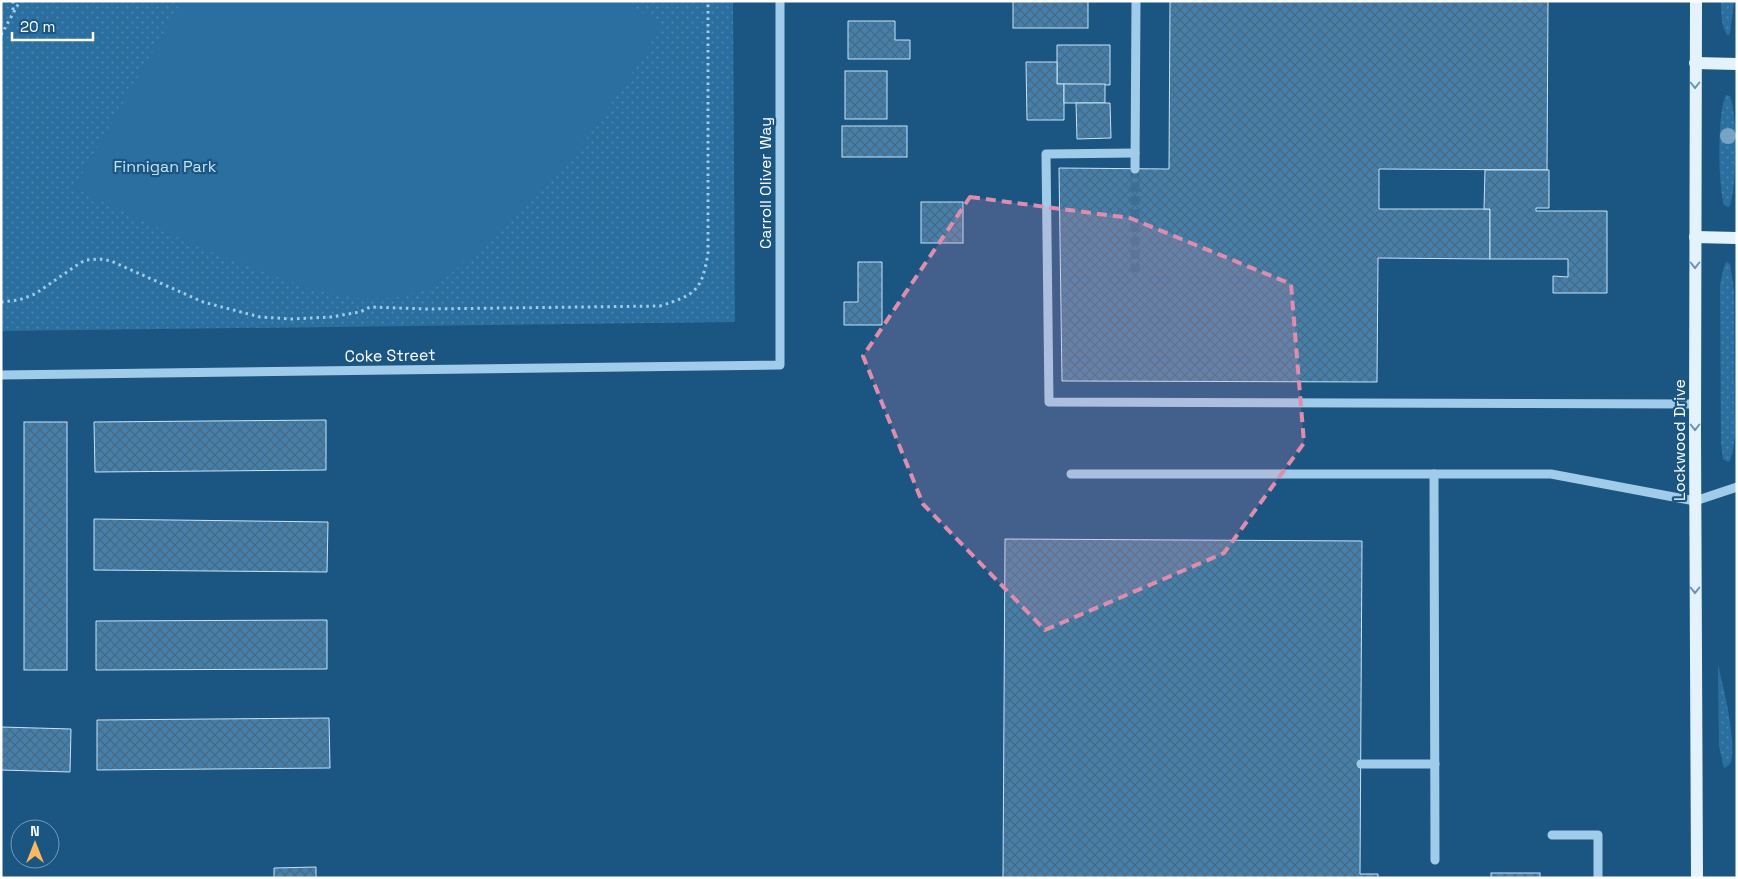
<svg xmlns="http://www.w3.org/2000/svg" width="1738" height="879" font-family="'Space Grotesk',sans-serif">
	<defs>
		<pattern id="grass-dots" width="8" height="8" patternUnits="userSpaceOnUse" patternTransform="scale(1.25)"><rect width="8" height="8" fill="#2a6f9f"/><path d="M2 2h.1M6 6h.1" fill="none" stroke="#4a85ad" stroke-width="1.8" stroke-linecap="round"/></pattern>
		<pattern id="building-cross-hatch" width="8" height="8" patternUnits="userSpaceOnUse" patternTransform="scale(1.25)"><rect width="8" height="8" fill="#4480ab"/><path d="M0 0l8 8M0 8l8-8" fill="none" stroke="#486980"/></pattern>
	</defs>
	<rect width="100%" height="100%" fill="#1b5682"/>
	<g fill="url(#grass-dots)">
		<polygon points="1,1 733,1 735,322 1,331"/>
		<path d="M1721,1H1734L1730,33L1728,36C1721,27 1721,13 1721,1Z"/>
		<path d="M1726,95L1730,96C1738,119 1737,182 1730,206L1728,207L1724,205C1718,186 1717,112 1726,95Z"/>
		<polygon points="1726,262 1730,264 1734,290 1735,435 1733,450 1730,461 1728,462 1723,459 1721,443 1720,285 1724,267"/>
		<path d="M1718,665C1723,685 1738,747 1730,764C1729,765 1725,768 1724,768L1719,746Z"/>
	</g>
	<polygon fill="#2a6f9f" points="182,1 622,1 661,23 643,58 572,159 490,240 435,287 393,298 358,298 309,289 199,247 74,188"/>
	<g fill="url(#building-cross-hatch)" stroke="#c4e3f8">
		<rect x="1013" y="1" width="75" height="27"/>
		<polygon points="1170,1 1548,1 1547,170 1379,169 1379,209 1490,209 1490,259 1378,258 1377,382 1062,381 1059,168 1169,169"/>
		<polygon points="848,21 895,21 895,40 910,40 910,59 848,59"/>
		<polygon points="1057,45 1110,45 1110,85 1057,84"/>
		<polygon points="1026,62 1057,62 1057,84 1064,84 1064,120 1027,120"/>
		<rect x="845" y="71" width="42" height="48"/>
		<rect x="1064" y="84" width="41" height="19"/>
		<polygon points="1076,103 1110,103 1111,138 1077,139"/>
		<rect x="842" y="126" width="65" height="31"/>
		<polygon points="1485,170 1549,170 1549,208 1536,208 1536,211 1607,211 1607,293 1553,293 1553,276 1568,277 1568,259 1490,259 1490,209 1484,209"/>
		<rect x="921" y="202" width="42" height="41"/>
		<polygon points="858,262 882,262 882,325 844,325 844,302 858,302"/>
		<polygon points="326,420 326,470 95,472 94,422"/>
		<rect x="24" y="422" width="43" height="248"/>
		<polygon points="94,519 328,522 327,572 94,570"/>
		<polygon points="1005,539 1362,541 1360,874 1378,874 1378,878 1003,878"/>
		<polygon points="327,620 327,669 96,670 96,621"/>
		<polygon points="329,718 330,768 97,770 97,720"/>
		<polygon points="1,727 71,729 70,772 1,770"/>
		<polygon points="316,867 316,878 274,878 274,868"/>
		<rect x="1491" y="873" width="49" height="5"/>
	</g>
	<g fill="none" stroke-linecap="round" stroke-linejoin="round">
		<polyline stroke="#3d6f95" stroke-width="9" stroke-dasharray="9 4.5" stroke-linecap="butt" points="1135,169 1135,276"/>
		<g stroke="#a0ccea" stroke-width="3" stroke-dasharray="2.5 4" stroke-linecap="butt">
			<polyline points="13,1 13,13"/>
			<polyline points="1,35 20,1"/>
			<path d="M1,302L19,300L35,294L80,263L86,260L100,259L111,261L203,302L260,317L292,319L331,317L360,312L370,307L426,309L660,306C695,295 702,291 708,253V1"/>
		</g>
		<g stroke="#a0ccea" stroke-width="9">
			<polyline points="1135,153 1046,154 1049,402 1695,404"/>
			<polyline points="1135,169 1136,1"/>
			<polyline points="1,375 780,365 780,1"/>
			<polyline points="1071,474 1551,474 1695,501 1737,487"/>
			<polyline points="1434,474 1435,860"/>
			<polyline points="1361,764 1435,764"/>
			<polyline points="1552,835 1598,835 1598,878"/>
		</g>
		<g stroke="#e4f2fe" stroke-width="12">
			<polyline points="1696,1 1695,434 1697,878"/>
			<polyline points="1695,63 1737,64"/>
			<polyline points="1695,237 1737,238"/>
		</g>
	</g>
	<circle fill="#78a4c3" cx="1728" cy="136" r="8"/>
	<defs><path id="oneway-chevron" d="M-2-3.5L2.5 0L-2 3.5" fill="none" stroke-width="1.6" stroke-linecap="round" stroke-linejoin="round" transform="scale(1.25)"/></defs>
	<g stroke="#6b94b4">
		<use href="#oneway-chevron" transform="translate(1695 85) rotate(90)"/>
		<use href="#oneway-chevron" transform="translate(1695 265) rotate(90)"/>
		<use href="#oneway-chevron" transform="translate(1695 427) rotate(90)"/>
		<use href="#oneway-chevron" transform="translate(1695 590) rotate(90)"/>
	</g>
	<path fill="#e08cad" fill-opacity="0.2" stroke="#e08cad" stroke-width="4" stroke-dasharray="10 6" stroke-linejoin="round" d="M970,197L1130,218L1291,284L1304,443L1224,553L1045,630L923,504L863,356Z"/>
	<g text-anchor="middle" stroke-width="4.5" stroke-linejoin="round" paint-order="stroke">
		<g font-size="16" fill="#c4e3f8" stroke="#1b5682">
			<text x="165" y="172">Finnigan Park</text>
		</g>
		<g font-size="16" fill="#fff" stroke="#1b5682">
			<text transform="translate(765 183) rotate(-90)" y="6">Carroll Oliver Way</text>
			<text transform="translate(390 355) rotate(-1)" y="6">Coke Street</text>
			<text transform="translate(1679 440) rotate(-90)" y="6">Lockwood Drive</text>
		</g>
	</g>
	<rect width="1738" height="879" fill="none" stroke="#ffffff" stroke-width="5"/>
	<g transform="translate(35 844)"><circle r="24" fill="#1b5682" stroke="#769ab4"/>
	<path d="M0-4L9 19L0 12L-9 19Z" fill="#fcb85c"/>
	<text y="-8" font-size="14" font-weight="bold" text-anchor="middle" fill="#ffffff">N</text>
	</g>
	<path d="M12 32v8h81v-8" fill="none" stroke="#ffffff" stroke-width="2.5"/>
	<text x="20" y="32" font-size="15" fill="#ffffff" stroke="#1b5682" stroke-width="4" paint-order="stroke">20 m</text>
</svg>
